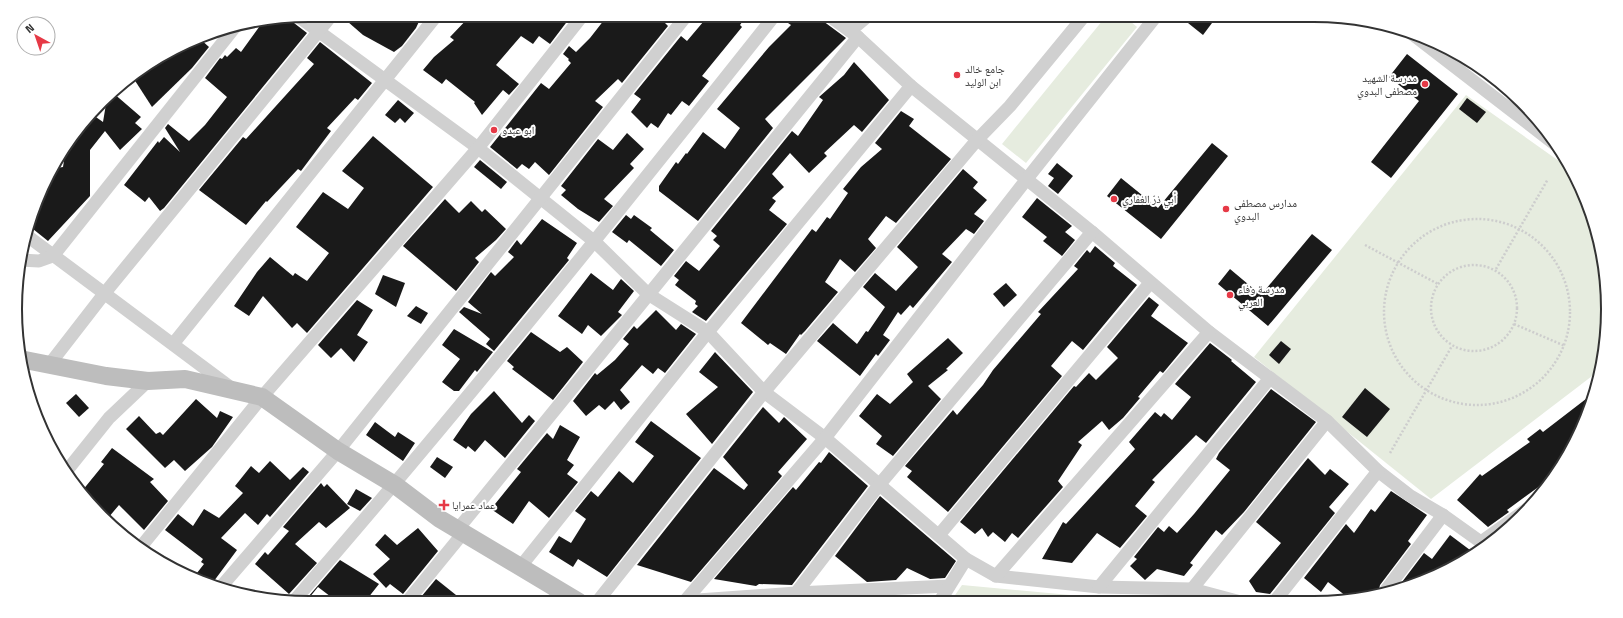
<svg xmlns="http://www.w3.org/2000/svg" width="1623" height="618" font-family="'Titillium Web','Noto Naskh Arabic',sans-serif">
	<rect width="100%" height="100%" fill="#fff"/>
	<g fill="#e6ecdf">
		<polygon points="1107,15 1123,15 1137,27 1026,163 1002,144"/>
		<polygon points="1466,95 1573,171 1592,215 1606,271 1607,328 1600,370 1431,499 1254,357"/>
		<polygon points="962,585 1103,598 1101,601 951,601"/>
	</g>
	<g fill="#1a1a1a">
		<polygon points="340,15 422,15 416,28 402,46 394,52 363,35"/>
		<polygon points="471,15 572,15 550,44 539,36 533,44 521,36 496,65 519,84 509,95 503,90 482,115 474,103 475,102 446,79 442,84 423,70 434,57 454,40 450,37"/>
		<polygon points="608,15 669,15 664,22 668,26 622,83 618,79 595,101 603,107 549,175 535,162 529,169 522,164 517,169 490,147 541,83 549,89 571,63 568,60 569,59 563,54 569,46 576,52 590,38"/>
		<polygon points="709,15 747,15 740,25 742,27 702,76 709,81 689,106 682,101 671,115 668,113 658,128 651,123 647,128 631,112 641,99 634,94 681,36 687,41"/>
		<polygon points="795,15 820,15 823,21 846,38 765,119 773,128 698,221 659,191 659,186 676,162 678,164 686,153 687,154 703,132 725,149 740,128 717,109 769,47 791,25 788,23"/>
		<polygon points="1178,15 1218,15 1203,35"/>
		<polygon points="291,18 294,23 307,33 164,208 160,211 149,197 145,202 124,185 158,141 159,143 164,137 180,152 165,128 168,124 189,141 205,125 227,97 205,78 220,58 222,59 225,55 227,57 236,48 241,52 262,23"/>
		<polygon points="199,38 209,47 192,68 152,107 132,76 162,54"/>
		<polygon points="320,42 372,83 358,100 355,98 327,128 331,131 301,171 298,169 267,202 266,201 246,225 199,190 243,137 246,139 314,64 307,58"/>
		<polygon points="1407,54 1458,94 1391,178 1371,162 1419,101 1389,77"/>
		<polygon points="854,62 889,100 862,132 854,125 824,153 827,156 809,173 790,153 772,174 784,187 772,198 776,201 769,210 787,224 706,321 692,312 698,306 695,304 696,301 675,285 679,280 674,276 686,261 699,271 720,246 713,240 717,236 711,231 792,131 798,136 823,100 819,97 844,75"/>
		<polygon points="112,92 141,117 135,123 142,129 120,150 105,131 90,150 90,196 48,241 28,225 31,214 51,169 63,167 66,148 93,115 103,122 107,98"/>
		<polygon points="1467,98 1486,112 1477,123 1459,109"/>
		<polygon points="398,100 414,113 405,123 400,118 395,123 385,115"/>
		<polygon points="901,111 914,119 909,126 951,159 896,223 886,216 868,239 876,248 855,272 840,259 825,282 838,292 805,331 801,335 800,334 786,354 770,343 768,345 741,323 812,229 816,232 827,217 830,219 848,193 843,189 861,167 882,149 875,143"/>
		<polygon points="627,133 644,149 630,164 634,168 604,199 613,206 599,222 578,209 561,195 566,190 561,186 598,139 613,150"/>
		<polygon points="373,136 433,187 307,333 297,323 292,328 263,296 249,316 234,306 257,272 270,257 293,276 295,273 307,281 329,253 296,227 323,192 348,209 364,188 342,171"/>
		<polygon points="1212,143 1228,156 1161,239 1107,196 1121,178 1158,208"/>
		<polygon points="480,160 507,182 501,189 474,167"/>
		<polygon points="1057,163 1073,176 1058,194 1048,186 1054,178 1048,174"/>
		<polygon points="963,169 978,182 973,188 987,200 974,214 984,221 974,234 966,229 942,254 952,262 913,308 910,305 901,315 898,312 883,335 890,340 878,356 876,354 860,376 817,341 833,323 857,344 866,331 868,332 885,307 863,287 875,273 896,291 918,267 897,247"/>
		<polygon points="1037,198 1072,226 1065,232 1075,240 1062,256 1043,241 1047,237 1022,217"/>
		<polygon points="445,199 459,213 471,201 482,212 485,209 506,229 496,240 475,258 479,262 456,291 403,246"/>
		<polygon points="626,215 631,219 634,215 652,228 650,230 674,250 661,266 629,240 627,243 612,232"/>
		<polygon points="542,219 577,243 567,258 569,260 494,351 486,344 490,339 459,312 464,307 482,314 468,302 491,272 495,276 514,257 508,252 517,240 521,245"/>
		<polygon points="1312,234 1332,250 1268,326 1218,284 1230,269 1261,295"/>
		<polygon points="1095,246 1115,263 1113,266 1137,285 1083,350 1072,341 1051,366 1062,376 948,512 907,477 912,471 905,466 953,410 957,415 983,385 993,370 1041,314 1038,312 1078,269 1074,266 1087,250 1090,253"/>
		<polygon points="591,273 613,290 621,279 634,291 618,312 622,315 601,336 588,325 582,334 558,316"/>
		<polygon points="383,275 405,283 396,307 375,294"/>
		<polygon points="1006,283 1017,295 1004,307 993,294"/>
		<polygon points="1149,297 1159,305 1151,316 1188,343 1163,373 1160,371 1138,397 1140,398 1123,418 1109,430 1102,421 1078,442 1082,445 1058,481 1063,487 1018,538 1012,533 1005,542 993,532 988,537 982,528 975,534 960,522 1074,386 1076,387 1089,373 1096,380 1118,358 1107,347"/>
		<polygon points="357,300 373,310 357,335 368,342 354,362 341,348 331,358 318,345"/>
		<polygon points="416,306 428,313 421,324 407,316"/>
		<polygon points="656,310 676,330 681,324 696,334 665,373 658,368 653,374 642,365 620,390 630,402 621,410 614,401 605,410 599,405 586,416 573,401 595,373 597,375 615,360 629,344 623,339 634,326 637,329"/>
		<polygon points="454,329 493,352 477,372 475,370 459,391 454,391 442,382 460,359 442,345"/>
		<polygon points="531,332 560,352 567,347 583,362 553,400 512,369 514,367 507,361"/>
		<polygon points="948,338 963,353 946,369 948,370 928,386 941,399 893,456 876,444 882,436 859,416 877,394 890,404 913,382 907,374"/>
		<polygon points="1281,341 1291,349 1279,364 1269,355"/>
		<polygon points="1210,343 1232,360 1231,361 1256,382 1206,443 1196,435 1152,480 1155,482 1135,506 1147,516 1120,548 1097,533 1072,563 1042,559 1063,522 1066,524 1135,449 1129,442 1155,412 1161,417 1164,413 1172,420 1191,397 1175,384"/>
		<polygon points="715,352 753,392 712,444 686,414 718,387 699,372"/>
		<polygon points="1365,388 1390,409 1367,437 1342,417"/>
		<polygon points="1271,389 1316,422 1244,512 1222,535 1216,530 1190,563 1193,565 1184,576 1157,569 1145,580 1130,566 1137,559 1134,557 1158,527 1164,532 1169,526 1177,533 1194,514 1230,470 1216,459 1219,453"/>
		<polygon points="494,391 522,423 529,415 535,421 505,458 485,440 475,452 468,446 466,449 453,440 471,414"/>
		<polygon points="1595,392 1559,472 1507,510 1509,512 1488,527 1457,500 1480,474 1482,476 1530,442 1527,439 1540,429 1543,432"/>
		<polygon points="76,394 89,408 79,417 66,403"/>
		<polygon points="196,399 217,418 220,411 233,417 212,447 185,471 174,460 165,468 126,429 139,416 156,434 160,432 163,435"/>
		<polygon points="763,407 779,423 784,417 807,439 778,472 782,476 691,582 637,565 714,468 744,490 748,485 723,457"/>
		<polygon points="651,421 701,458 607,577 578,559 573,567 549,552 559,536 571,543 586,519 575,511 591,491 598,497 619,471 633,483 654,456 635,442"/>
		<polygon points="375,422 395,437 398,432 415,443 403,461 366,435"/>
		<polygon points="560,425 580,437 567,460 574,465 567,474 578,482 549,518 529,501 513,524 491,509 521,472 517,469 547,433 553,439"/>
		<polygon points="112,448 154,479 150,482 168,501 144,530 119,505 108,518 82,491 104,464 101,462"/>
		<polygon points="829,452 868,486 792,585 759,584 756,586 714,579 793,487 796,490 819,462 821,463"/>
		<polygon points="437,457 453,467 445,478 430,467"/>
		<polygon points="1308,458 1325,475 1330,469 1349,484 1329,507 1335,513 1270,594 1256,592 1249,581 1281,543 1256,522"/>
		<polygon points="270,461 290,480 303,467 309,472 270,517 267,514 258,525 245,513 221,538 237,550 211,585 193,578 204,564 201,562 203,559 165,530 178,514 193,526 204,509 219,518 243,493 235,486 251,466 259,473"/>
		<polygon points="321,483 324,487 327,484 350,508 326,528 319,522 295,544 317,563 289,594 255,564 265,552 268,555 289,531 283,527"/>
		<polygon points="356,489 372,498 360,511 347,504"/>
		<polygon points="1391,491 1427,515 1408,541 1411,544 1380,585 1378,593 1351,600 1328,582 1321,592 1304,578 1346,524 1354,533 1371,509 1375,512"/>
		<polygon points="880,496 956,561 945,578 930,579 907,568 896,580 867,582 835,556"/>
		<polygon points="418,528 438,551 403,594 390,584 386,588 373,574 390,559 375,545 385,534 397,545"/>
		<polygon points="1450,535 1474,553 1444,573 1399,586 1424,553 1432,559"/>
		<polygon points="340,560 379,584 364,603 339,603 318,587 309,598 308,597"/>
		<polygon points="436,579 466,603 429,603 421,597"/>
	</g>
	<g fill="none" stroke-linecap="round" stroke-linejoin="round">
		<g stroke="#cdcdcd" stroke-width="2.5" stroke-dasharray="2 2" stroke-linecap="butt">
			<circle cx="1477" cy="312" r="93"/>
			<polyline points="1365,245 1438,284"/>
			<circle cx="1474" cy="308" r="43"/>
			<polyline points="1496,269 1548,179"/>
			<polyline points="1514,324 1565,346"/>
			<polyline points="1390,453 1452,346"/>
		</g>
		<g stroke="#d0d0d0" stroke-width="13">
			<polyline points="828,15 858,37 911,86 1092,232 1209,332 1327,421 1378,471 1409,495 1443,515 1485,545"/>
			<polyline points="299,17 478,148 595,242 648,294 708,332 764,392 825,438 966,559 996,576 1099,587 1192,589 1237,601"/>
			<polyline points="850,31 869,15"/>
			<polyline points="1411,33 1556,145"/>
			<polyline points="26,235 230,387"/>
			<polyline points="20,260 39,261 53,256 235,27"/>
			<polyline points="173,344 437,15"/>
			<polyline points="49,365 104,294 332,15"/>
			<polyline points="65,473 109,418 148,381"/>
			<polyline points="458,529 858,37"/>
			<polyline points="939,535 1150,283"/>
			<polyline points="1481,542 1527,509"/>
			<polyline points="140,548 262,397 478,148 583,15"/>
			<polyline points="521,566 708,332 911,86"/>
			<polyline points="996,576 1209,332"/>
			<polyline points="1099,587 1270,378"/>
			<polyline points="220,588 338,451 687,15"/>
			<polyline points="1192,589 1327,421"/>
			<polyline points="1386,590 1443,515"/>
			<polyline points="796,593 949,586"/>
			<path d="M294,601C460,410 618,213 775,15"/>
			<polyline points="684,601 796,593 879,485 1092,232"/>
			<polyline points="940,601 966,559"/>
			<polyline points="1275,601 1378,471"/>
			<polyline points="597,602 764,392 977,140 1010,106 1085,15"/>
			<polyline points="684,602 825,438 1026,180 1157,15"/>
			<polyline points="406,603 464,532"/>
		</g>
		<polyline stroke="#bdbdbd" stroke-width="18" points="20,359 106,376 148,381 185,379 262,397 338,451 395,485 440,519 579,602"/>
	</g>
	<g fill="#e63946" stroke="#fff" stroke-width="1.5">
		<circle cx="957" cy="75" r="4"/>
		<circle cx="1425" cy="84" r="4"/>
		<circle cx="494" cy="130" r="4"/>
		<circle cx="1114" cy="199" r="4"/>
		<circle cx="1226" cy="209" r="4"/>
		<circle cx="1230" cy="295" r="4"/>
		<path d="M442 499h4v4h4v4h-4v4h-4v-4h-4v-4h4z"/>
	</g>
	<g text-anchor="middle" stroke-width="4" stroke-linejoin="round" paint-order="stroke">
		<g font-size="11" fill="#333" stroke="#fff" text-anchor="start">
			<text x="965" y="73">جامع خالد<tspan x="965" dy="13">ابن الوليد</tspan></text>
			<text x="1417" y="82" text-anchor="end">مدرسة الشهيد<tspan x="1417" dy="13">مصطفى البدوي</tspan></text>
			<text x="502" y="134">ابو عبدو</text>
			<text x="1122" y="203">أبي ذرّ الغفاري</text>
			<text x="1234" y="207">مدارس مصطفى<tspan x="1234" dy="13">البدوي</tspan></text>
			<text x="1238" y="293">مدرسة وفاء<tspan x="1238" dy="13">العربي</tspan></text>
			<text x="452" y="509">عماد عمرايا</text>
		</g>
	</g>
	<path d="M0 0H1623V618H0ZM309 22H1314A287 287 0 0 1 1601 309V309A287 287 0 0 1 1314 596H309A287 287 0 0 1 22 309V309A287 287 0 0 1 309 22Z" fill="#fff" fill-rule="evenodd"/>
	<path fill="none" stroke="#333" stroke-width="2" d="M309 22H1314A287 287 0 0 1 1601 309V309A287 287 0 0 1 1314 596H309A287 287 0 0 1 22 309V309A287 287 0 0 1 309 22Z"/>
	<g transform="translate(36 36) rotate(320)"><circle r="19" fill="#ffffff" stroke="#adadad"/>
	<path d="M0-3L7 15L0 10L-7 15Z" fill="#e63946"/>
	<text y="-6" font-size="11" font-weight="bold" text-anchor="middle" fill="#333333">N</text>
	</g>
</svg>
